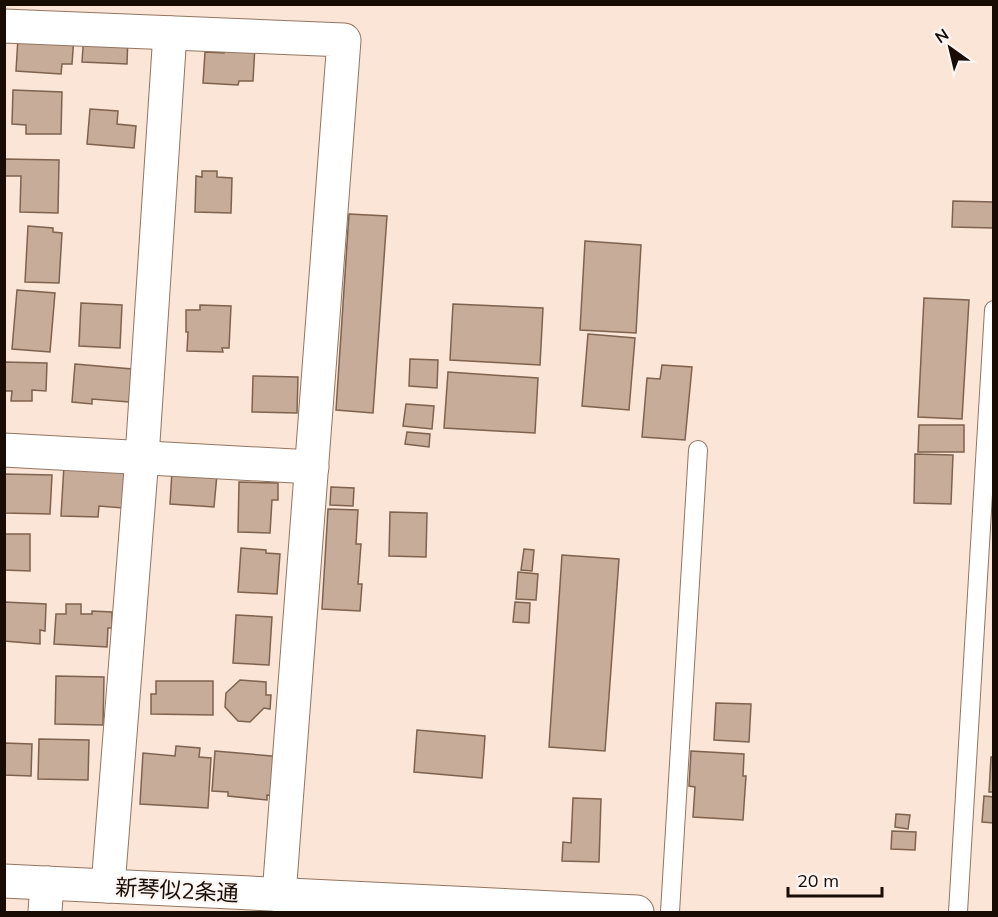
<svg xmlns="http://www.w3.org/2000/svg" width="998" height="917" font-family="Mulish,'Noto Sans JP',sans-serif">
	<rect width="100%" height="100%" fill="#fae5d7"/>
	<g fill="#c7ac9a" stroke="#7f624e" stroke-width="1.5">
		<polygon points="84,34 128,36 127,64 82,62"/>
		<polygon points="74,36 72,64 62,64 61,74 16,71 18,38"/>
		<polygon points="225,43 255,45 253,81 239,81 238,85 203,83 205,52 224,53"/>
		<polygon points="13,90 62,92 61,134 26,134 26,125 12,124"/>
		<polygon points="90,109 118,111 117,124 136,126 134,148 87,144"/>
		<polygon points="5,159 59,160 58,213 20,212 21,176 5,176"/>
		<polygon points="202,171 217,171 217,177 232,178 231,213 195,212 196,176 202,177"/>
		<polygon points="953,201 994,202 994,228 952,227"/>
		<polygon points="349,214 387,216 373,413 336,410"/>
		<polygon points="28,226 53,228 53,232 62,233 59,283 25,282"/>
		<polygon points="585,241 641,245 636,333 580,330"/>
		<polygon points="17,290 55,293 50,352 12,349"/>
		<polygon points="924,298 969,300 962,419 918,417"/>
		<polygon points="81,303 122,305 120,348 79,346"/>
		<polygon points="453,304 543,308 540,365 450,360"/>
		<polygon points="200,305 231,306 229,348 222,348 223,352 187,351 188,332 186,332 186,310 200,310"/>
		<polygon points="588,334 635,338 629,410 582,406"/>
		<polygon points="410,359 438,360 437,388 409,386"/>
		<polygon points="4,362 47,363 46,391 32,390 32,401 11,401 12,391 4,391"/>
		<polygon points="75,364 132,369 129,402 92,399 92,404 72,402"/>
		<polygon points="662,365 692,367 685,440 642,437 647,378 660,379"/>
		<polygon points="448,372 538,378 535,433 444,428"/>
		<polygon points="253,376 298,377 297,413 252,412"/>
		<polygon points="406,404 434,406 432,429 403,426"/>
		<polygon points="919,425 964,425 964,452 918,452"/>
		<polygon points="407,432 430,434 429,447 405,444"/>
		<polygon points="915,454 953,455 951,504 914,503"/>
		<polygon points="64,465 125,468 123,508 99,506 98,517 61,516"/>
		<polygon points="172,471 217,474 214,507 170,504"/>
		<polygon points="4,474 52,475 50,514 4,513"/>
		<polygon points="239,482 278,483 278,500 272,500 270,533 238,532"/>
		<polygon points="331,487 354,488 353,506 330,505"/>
		<polygon points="328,509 358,510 356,544 361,544 358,584 362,584 360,611 322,609"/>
		<polygon points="390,512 427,513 426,557 389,556"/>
		<polygon points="4,534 30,534 30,571 4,570"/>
		<polygon points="241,548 266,550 266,553 280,554 277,594 238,592"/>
		<polygon points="524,549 534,550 532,571 521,570"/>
		<polygon points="562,555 619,559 605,751 549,747"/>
		<polygon points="518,572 538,574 536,600 516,599"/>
		<polygon points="4,602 46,604 45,631 40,630 40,644 4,641"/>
		<polygon points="515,602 530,603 529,623 513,622"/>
		<polygon points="66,604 81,604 81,614 92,614 92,611 112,612 112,628 108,628 107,647 54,644 56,614 66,614"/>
		<polygon points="236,615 272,617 269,665 233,663"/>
		<polygon points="56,676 104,677 103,725 55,724"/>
		<polygon points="240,680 266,682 266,695 271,695 270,709 264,708 250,722 238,721 225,707 226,693"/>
		<polygon points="156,681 213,681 213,715 151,714 151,694 156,694"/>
		<polygon points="716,703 751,704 749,742 714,740"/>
		<polygon points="417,730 485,736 482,778 414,772"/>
		<polygon points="39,739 89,740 88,780 38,779"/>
		<polygon points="4,743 32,744 31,776 4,775"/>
		<polygon points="176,746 200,748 199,757 211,758 208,808 140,804 143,753 175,756"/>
		<polygon points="215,751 283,757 279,796 267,795 267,800 228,796 228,792 212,791"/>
		<polygon points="691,751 744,754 743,776 746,776 743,820 693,817 695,787 689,786"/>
		<polygon points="991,757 994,757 994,792 989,792"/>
		<polygon points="984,796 994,797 994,823 982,822"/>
		<polygon points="573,798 601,799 599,862 562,861 563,842 571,843"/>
		<polygon points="896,814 910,815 908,829 895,827"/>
		<polygon points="892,831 916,832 915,850 891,849"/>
	</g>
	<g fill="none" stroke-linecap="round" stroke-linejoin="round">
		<g stroke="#937560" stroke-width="20">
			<g id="lane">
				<polyline points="670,912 698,450"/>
				<polyline points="958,912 994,310"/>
			</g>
		</g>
		<g stroke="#937560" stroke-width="35">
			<g id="street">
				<polyline points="4,26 344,40 279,895"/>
				<polyline points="4,450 312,467"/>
				<polyline points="108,886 142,457 170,33"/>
				<polyline points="45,912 47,883"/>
			</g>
		</g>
		<g stroke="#937560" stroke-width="35">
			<polyline id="secondary" points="4,881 637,912"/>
		</g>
		<use href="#lane" stroke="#fff" stroke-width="18"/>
		<use href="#street" stroke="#fff" stroke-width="33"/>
		<use href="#secondary" stroke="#fff" stroke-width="33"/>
	</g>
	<g text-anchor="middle" stroke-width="4.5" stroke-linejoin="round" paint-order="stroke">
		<g font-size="22" fill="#180c05" stroke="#fcf5f1">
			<text transform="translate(177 890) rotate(3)" y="8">新琴似2条通</text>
		</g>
	</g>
	<rect width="998" height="917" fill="none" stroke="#180c05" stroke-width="12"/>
	<g transform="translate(950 48) rotate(326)" stroke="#fcf5f1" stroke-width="4.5" paint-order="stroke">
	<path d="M0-4.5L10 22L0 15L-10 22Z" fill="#180c05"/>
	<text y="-9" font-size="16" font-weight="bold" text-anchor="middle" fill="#180c05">N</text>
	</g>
	<path d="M788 887v9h94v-9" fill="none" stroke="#180c05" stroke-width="3"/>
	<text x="797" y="887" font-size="18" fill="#180c05" stroke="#fcf5f1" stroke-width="4.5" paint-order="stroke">20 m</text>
</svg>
